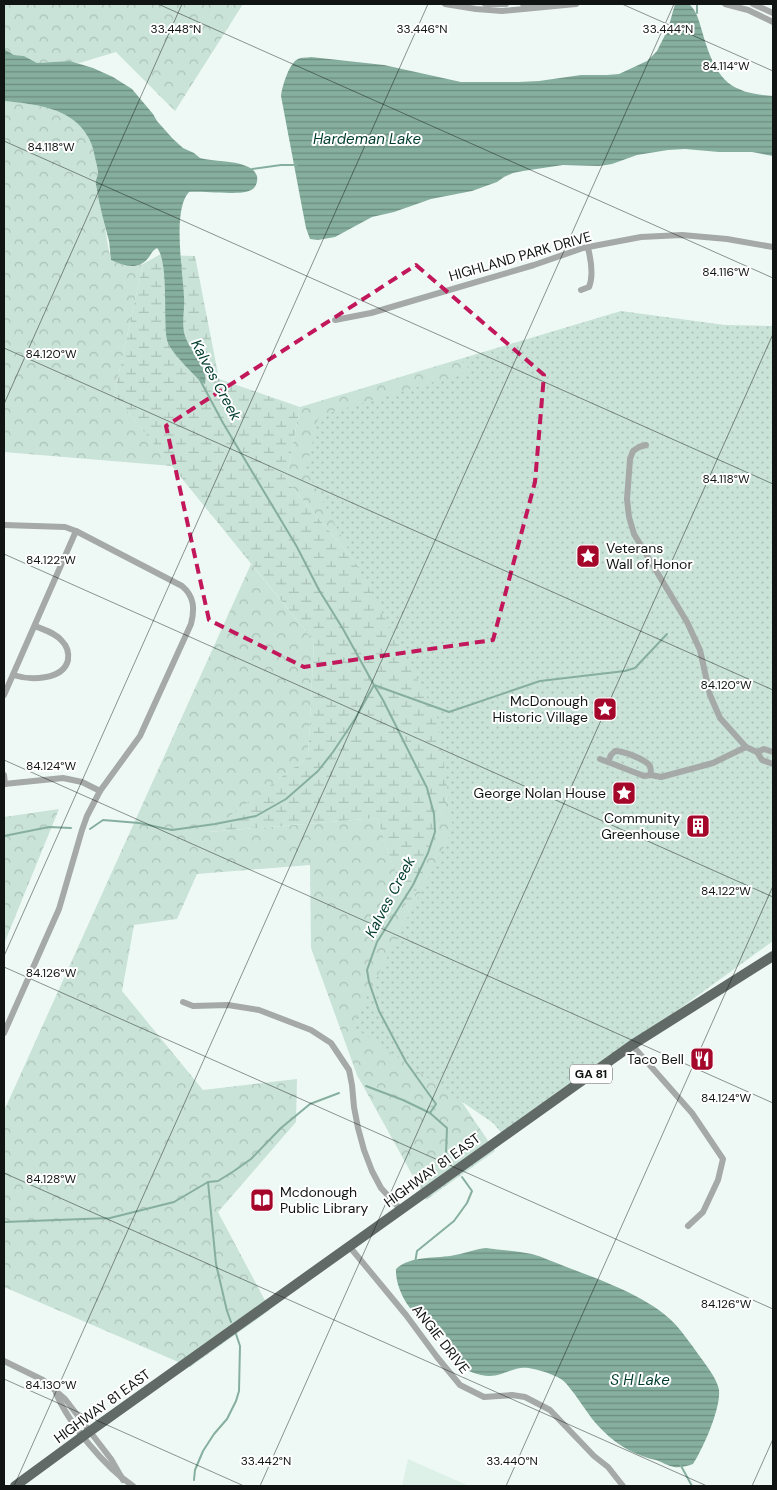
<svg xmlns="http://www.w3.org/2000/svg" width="777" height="1490" font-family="'DM Sans',sans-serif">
	<defs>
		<pattern id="forest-crowns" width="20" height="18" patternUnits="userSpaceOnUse" patternTransform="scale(1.25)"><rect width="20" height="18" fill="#c9e3d8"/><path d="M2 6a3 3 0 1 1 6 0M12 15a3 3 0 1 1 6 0" fill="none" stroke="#acc2b8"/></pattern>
		<pattern id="wetland-marsh" width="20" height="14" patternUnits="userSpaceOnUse" patternTransform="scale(1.25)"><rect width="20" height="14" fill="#c9e3d8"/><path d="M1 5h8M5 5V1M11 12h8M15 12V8" fill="none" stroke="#acc2b8"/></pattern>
		<pattern id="park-dots" width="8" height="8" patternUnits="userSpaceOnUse" patternTransform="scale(1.25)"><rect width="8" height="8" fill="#c9e3d8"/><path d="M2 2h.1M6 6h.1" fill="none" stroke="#acc2b8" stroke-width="1.8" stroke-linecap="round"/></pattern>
		<pattern id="water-rules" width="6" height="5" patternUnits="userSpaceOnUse" patternTransform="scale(1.25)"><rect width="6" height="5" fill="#86af9f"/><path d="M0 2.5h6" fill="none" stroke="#6c8d80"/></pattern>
	</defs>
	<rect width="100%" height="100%" fill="#eef9f5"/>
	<polygon fill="#ddf1e9" points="408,1459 469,1486 402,1486"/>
	<g fill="url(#forest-crowns)">
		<polygon points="4,4 243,4 175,111 116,52 79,63 70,61 37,63 24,56 14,55 4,49"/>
		<path d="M4,101C33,104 72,107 88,137C93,144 94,154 96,162C97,166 98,171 98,174C97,178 95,181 96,185C97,195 101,205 103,215C106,230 107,245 111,260C122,265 131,268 143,264L114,395L172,466L4,452Z"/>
		<polygon points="460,359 621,518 412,1028 495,1151 426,1200 357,1075 311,948 310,865 197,874 177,919 134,925 122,991 203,1090 297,1079 296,1122 218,1212 270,1310 190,1367 4,1287 4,1111 251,564 314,641 308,757 209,832 377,818 409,912 466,739 414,631 286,480 300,407"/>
		<polygon points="59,809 4,944 4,817"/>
	</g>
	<polygon fill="url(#wetland-marsh)" points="159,255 195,256 219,379 300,407 286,480 414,631 466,739 409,913 377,818 208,832 308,757 314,641 114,395 143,264"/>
	<polygon fill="url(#park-dots)" points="621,311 725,325 773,326 773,941 504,1136 493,1123 352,1026 453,829 437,716 306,470 319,416 471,371 460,359"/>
	<g fill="url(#water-rules)">
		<path d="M675,4H689C697,11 699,21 702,31C708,52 717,81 739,89C749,94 762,95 773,96V156L752,152H719L685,149L668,150L637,155L612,164L599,166L563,165L523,171L513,173L504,177L497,182L472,191L431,199L394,212L372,217L335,237L318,240L310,239L306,228L301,202L281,96C282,87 289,63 298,59C301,57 307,58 311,57L384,65L461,82H518L539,81L581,75H607L619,74L647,61L657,51L668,29Z"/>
		<path d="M4,49L14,55L24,56L37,63L70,61L93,68L113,77L132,89L153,114L157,121L173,139L183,148L194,153L200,158C215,162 232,160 246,166C252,168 255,171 257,176C258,181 256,188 251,190C241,196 203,191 189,192C172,210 183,272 184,297C185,310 181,323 185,336C190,352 209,366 205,384L201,382C192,372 170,352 167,340C163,319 169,262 157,248C152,251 152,253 149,257C139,271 124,266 111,260C110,254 110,247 109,241C104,222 99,204 96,185C95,181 97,178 98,174C98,171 97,166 96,162C94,154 93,145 88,137C72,107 33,104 4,101Z"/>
		<path d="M486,1248C501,1250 517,1251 532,1254C543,1257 553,1262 564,1266C598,1279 650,1297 675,1324C683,1333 691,1344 698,1354C704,1362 718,1380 719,1390C721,1408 703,1449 693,1464C687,1466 680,1468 674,1467C668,1466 662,1462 656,1460C652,1459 647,1458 642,1456C624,1450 605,1435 593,1420C586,1411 569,1384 561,1379C553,1374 530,1366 521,1368C506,1370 498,1379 481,1375C450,1368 462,1352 445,1335C438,1327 426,1323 418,1316C405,1306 395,1284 396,1269C411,1255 437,1259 455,1255C466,1253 475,1249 486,1248Z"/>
	</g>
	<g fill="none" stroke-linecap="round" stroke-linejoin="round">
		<g stroke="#86af9f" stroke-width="2">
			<polyline points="697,13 697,5"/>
			<polyline points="252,169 281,165 297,165"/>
			<polyline points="199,378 223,423 297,547 319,590 343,629 374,685 383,700 427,788 434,814 435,832 428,853 413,885 377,942 367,970 369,982 379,1011 406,1062 436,1104 430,1113"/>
			<polyline points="374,685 449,712 540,681 625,671 635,668 667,634"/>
			<polyline points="90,829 103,820 139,823 172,830 215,824 256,816 286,799 318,771 333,752 355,719 374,685"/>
			<polyline points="4,836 49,827 71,828"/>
			<polyline points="366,1086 403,1100 430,1113 447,1128 446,1153 451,1165"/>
			<polyline points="208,1182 216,1264 227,1311 231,1322"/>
			<polyline points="4,1222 110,1218 174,1202 208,1182 218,1181 234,1171 251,1159 281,1128 310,1104 339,1093"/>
			<polyline points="415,1263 417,1251 454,1221 467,1203 472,1191 462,1177"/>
			<polyline points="680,1464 692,1486"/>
			<polyline points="194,1480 195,1470 203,1451 214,1434 227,1419 236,1401 239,1391 240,1346 236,1334"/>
		</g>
		<g stroke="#a5a9a7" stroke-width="6">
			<polyline points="445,4 476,9 502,11 576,4"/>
			<polyline points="485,4 506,4"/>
			<polyline points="523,4 539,5"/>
			<polyline points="725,4 748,10 773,22"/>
			<polyline points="753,4 773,13"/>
			<path d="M581,290L589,287C594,275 591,260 588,248"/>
			<polyline points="335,320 371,313 534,265 583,248 641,237 682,235 727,239 773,247"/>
			<polyline points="646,445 639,447 633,451 630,459 627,499 629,517 634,534 687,622 700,650 710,695 720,718 746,747 757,752"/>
			<path d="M4,525L65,527L76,531L182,586C194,596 195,608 191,624L140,736L100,791L82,782L63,778L4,784"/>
			<path d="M13,675C29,680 63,681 68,660C69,653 67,646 62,641C56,633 44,630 35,626"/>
			<polyline points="4,695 76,531"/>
			<polyline points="773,752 764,749 757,752 762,760 773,764"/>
			<polyline points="600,759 608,762"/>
			<polyline points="4,775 5,784"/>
			<path d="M651,775C651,772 651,769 650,766C645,759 623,751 615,751L611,755L608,762L644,776L651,775L661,777L713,763L746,747"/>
			<polyline points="183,1002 193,1006 228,1005 259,1010 311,1030 331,1043 349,1070 352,1085 354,1107 358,1128 364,1150 372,1171 381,1188 401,1210"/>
			<polyline points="4,1033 59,909 82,830 87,816 100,791"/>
			<polyline points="632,1045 692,1113 723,1159 718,1180 703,1212 688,1226"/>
			<polyline points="349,1246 406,1315 437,1357 460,1385 484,1397 512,1395 525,1397 550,1410 594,1456 608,1467 623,1486"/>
			<polyline points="4,1361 43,1380 65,1399 111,1459 123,1480"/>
			<path d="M56,1393C69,1424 105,1467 133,1486"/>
		</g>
		<polyline stroke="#626a67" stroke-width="10" points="15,1486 86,1434 632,1045 773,956"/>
	</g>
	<path fill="none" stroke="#c2185b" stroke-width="4" stroke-dasharray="10 6" stroke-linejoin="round" d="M416,265L544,375L535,482L493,640L304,667L209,620L166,426Z"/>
	<path fill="none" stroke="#101412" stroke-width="1" stroke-opacity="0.45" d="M158,4L773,278M622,4L773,71M4,141L773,484M4,348L773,690M4,404L182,4M4,554L773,897M4,760L773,1103M4,956L428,4M4,967L773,1309M4,1173L707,1486M4,1379L244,1486M14,1486L674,4M260,1486L773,334M506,1486L773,886M752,1486L773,1439"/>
	<defs>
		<g id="sight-square" transform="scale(1.25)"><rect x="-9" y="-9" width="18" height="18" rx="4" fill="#a4072a" stroke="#fff"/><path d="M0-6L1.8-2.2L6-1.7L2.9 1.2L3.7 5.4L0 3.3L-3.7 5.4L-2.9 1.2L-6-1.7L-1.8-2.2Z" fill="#fff"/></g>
		<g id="building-square" transform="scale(1.25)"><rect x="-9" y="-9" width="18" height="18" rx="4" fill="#a4072a" stroke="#fff"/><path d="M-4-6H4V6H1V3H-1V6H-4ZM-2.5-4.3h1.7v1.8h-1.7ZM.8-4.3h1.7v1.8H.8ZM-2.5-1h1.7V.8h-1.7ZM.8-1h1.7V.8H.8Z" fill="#fff"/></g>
		<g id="restaurant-square" transform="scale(1.25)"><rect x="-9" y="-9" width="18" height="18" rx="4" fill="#a4072a" stroke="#fff"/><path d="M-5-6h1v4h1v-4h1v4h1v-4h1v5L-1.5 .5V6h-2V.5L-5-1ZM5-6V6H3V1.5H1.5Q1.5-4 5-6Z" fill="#fff"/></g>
		<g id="library-square" transform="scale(1.25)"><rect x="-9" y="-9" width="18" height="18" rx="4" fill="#a4072a" stroke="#fff"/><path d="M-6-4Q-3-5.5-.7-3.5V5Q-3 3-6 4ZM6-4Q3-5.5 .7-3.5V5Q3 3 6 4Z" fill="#fff"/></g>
	</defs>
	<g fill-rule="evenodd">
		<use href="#sight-square" x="588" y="556"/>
		<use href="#sight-square" x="605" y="709"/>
		<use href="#sight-square" x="624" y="793"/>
		<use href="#building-square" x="698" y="826"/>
		<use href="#restaurant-square" x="702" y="1059"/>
		<use href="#library-square" x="262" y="1200"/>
	</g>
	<g text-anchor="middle" stroke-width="4" stroke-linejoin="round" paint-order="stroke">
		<rect fill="#fff" stroke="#585a59" stroke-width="1" x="570" y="1064.5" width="42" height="19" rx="4"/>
		<g font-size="12" font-weight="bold" fill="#101412">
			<text x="591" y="1078">GA 81</text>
		</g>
		<g font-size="14" fill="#101412" stroke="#fff">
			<text transform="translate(520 256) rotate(-16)" y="5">HIGHLAND PARK DRIVE</text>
			<text transform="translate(432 1170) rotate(-36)" y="5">HIGHWAY 81 EAST</text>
			<text transform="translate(441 1339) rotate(52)" y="5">ANGIE DRIVE</text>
			<text transform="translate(102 1406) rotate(-36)" y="5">HIGHWAY 81 EAST</text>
		</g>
		<g font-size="14" fill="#101412" stroke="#fff" text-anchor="end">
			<text x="606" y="553" text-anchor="start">Veterans<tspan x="606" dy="16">Wall of Honor</tspan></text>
			<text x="588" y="706">McDonough<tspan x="588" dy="16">Historic Village</tspan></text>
			<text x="606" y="798">George Nolan House</text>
			<text x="680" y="823">Community<tspan x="680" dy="16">Greenhouse</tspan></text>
			<text x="684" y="1064">Taco Bell</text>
			<text x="280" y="1197" text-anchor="start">Mcdonough<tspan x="280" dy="16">Public Library</tspan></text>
		</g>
		<g font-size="15" font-style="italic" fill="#003d2e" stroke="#fff">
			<text x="367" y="144">Hardeman Lake</text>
			<text transform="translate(216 380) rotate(62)" y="5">Kalves Creek</text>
			<text transform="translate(390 897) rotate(-62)" y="5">Kalves Creek</text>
			<text x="640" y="1385">S H Lake</text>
		</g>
	</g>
	<g font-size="12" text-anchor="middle" fill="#101412" stroke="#fff" stroke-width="4" stroke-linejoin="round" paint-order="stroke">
		<text x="176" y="33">33.448°N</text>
		<text x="422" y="33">33.446°N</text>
		<text x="668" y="33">33.444°N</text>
		<text x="726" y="70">84.114°W</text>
		<text x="51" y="151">84.118°W</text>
		<text x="726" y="276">84.116°W</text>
		<text x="51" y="358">84.120°W</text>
		<text x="726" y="483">84.118°W</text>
		<text x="51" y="564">84.122°W</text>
		<text x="726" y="689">84.120°W</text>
		<text x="51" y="770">84.124°W</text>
		<text x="726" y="895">84.122°W</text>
		<text x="51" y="977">84.126°W</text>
		<text x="726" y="1102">84.124°W</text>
		<text x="51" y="1183">84.128°W</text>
		<text x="726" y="1308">84.126°W</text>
		<text x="51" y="1389">84.130°W</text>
		<text x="266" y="1465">33.442°N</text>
		<text x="512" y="1465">33.440°N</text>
	</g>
	<rect width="777" height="1490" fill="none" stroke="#101412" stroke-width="10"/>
</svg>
